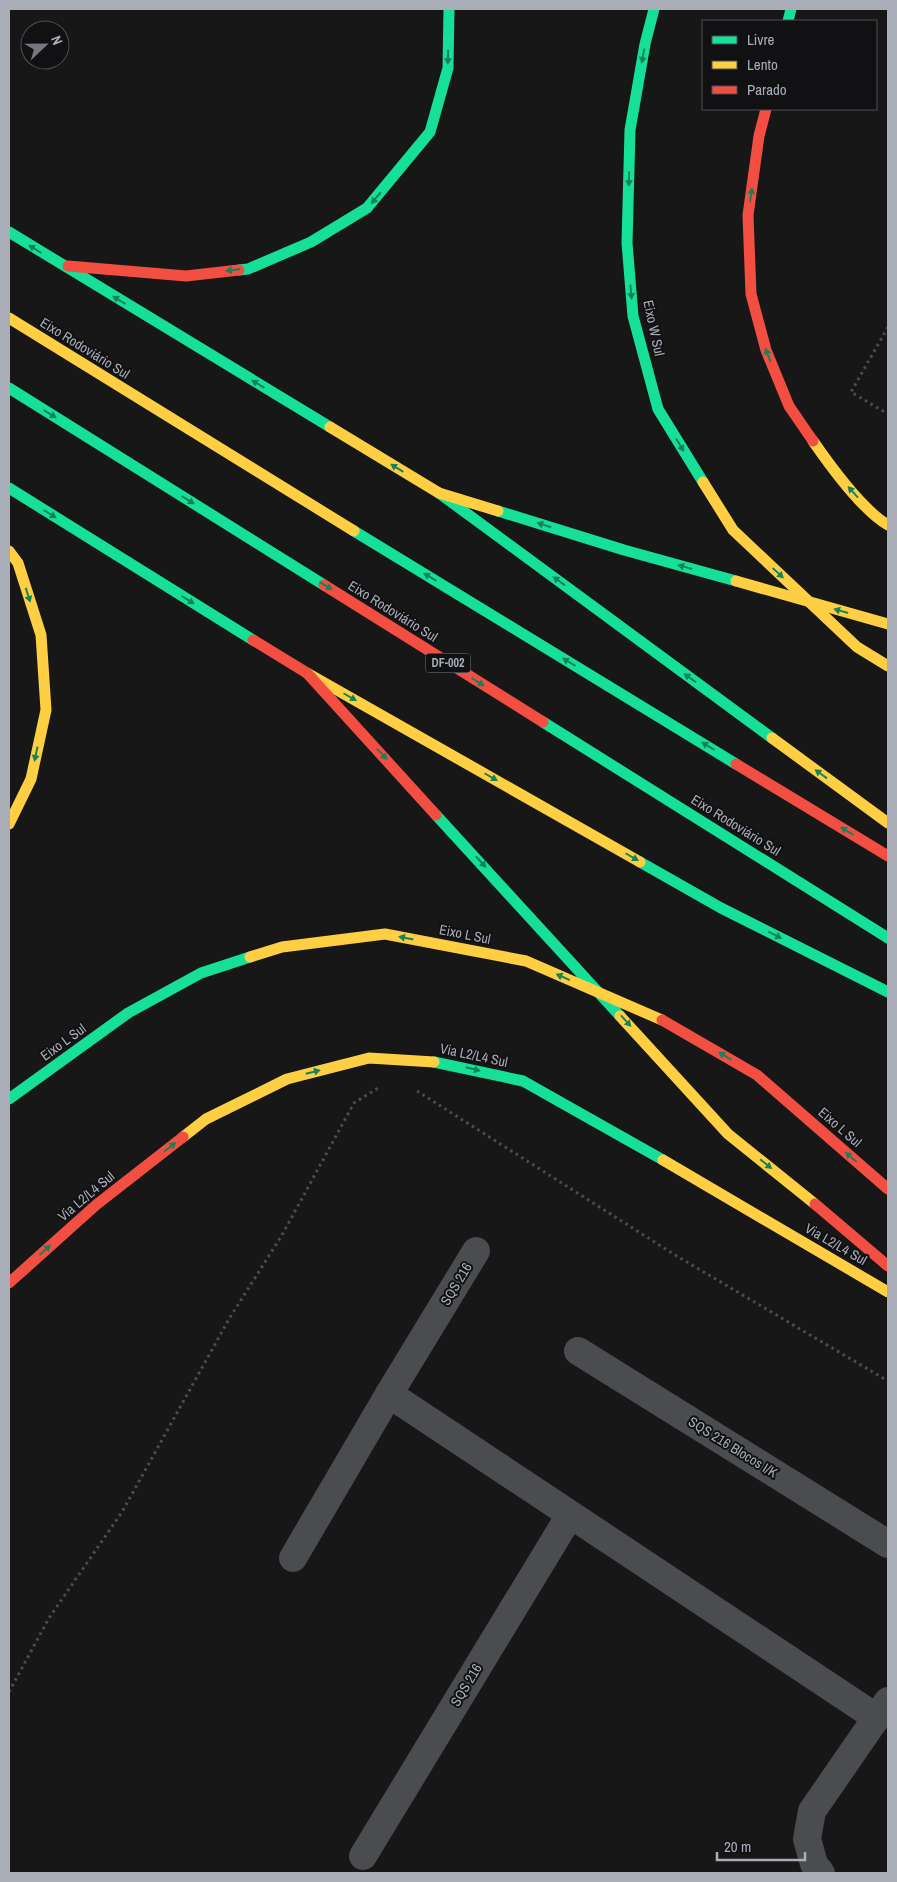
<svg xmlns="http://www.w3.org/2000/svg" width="897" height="1882" font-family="'Archivo Narrow',sans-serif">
	<rect width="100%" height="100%" fill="#171717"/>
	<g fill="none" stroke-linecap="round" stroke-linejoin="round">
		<g stroke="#4d4e52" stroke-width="3" stroke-dasharray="2.5 4" stroke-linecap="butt">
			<polyline points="888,327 851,392 888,414"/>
			<polyline points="417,1091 675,1255 888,1381"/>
			<polyline points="9,1692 49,1618 122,1512 229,1319 282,1235 354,1103 378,1088"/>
		</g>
		<g stroke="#4b4c50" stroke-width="28">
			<polyline points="578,1351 888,1544"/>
			<polyline points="389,1394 877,1718"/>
			<polyline points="293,1558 389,1394 476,1251"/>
			<polyline points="363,1856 570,1515"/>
			<polyline points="821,1873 814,1864 807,1839 812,1811 888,1701"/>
		</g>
		<g stroke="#16e098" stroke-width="11">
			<polyline points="654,9 645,44 630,130 627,243 633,316 658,409 703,482"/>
			<polyline points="788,21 791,9"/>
			<polyline points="9,232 330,427"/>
			<polyline points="239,270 248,269 311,242 367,208 430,132 448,68 449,9"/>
			<polyline points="9,388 324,585"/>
			<polyline points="9,488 253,640"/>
			<polyline points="439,493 772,738"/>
			<polyline points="498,511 624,550 736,581"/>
			<polyline points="354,531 736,764"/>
			<polyline points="543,722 888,938"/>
			<polyline points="436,815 620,1016"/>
			<polyline points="640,862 721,908 888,992"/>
			<polyline points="434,1062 523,1081 663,1160"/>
			<polyline points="9,1099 128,1013 201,973 250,957"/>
		</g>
		<g stroke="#ffcf43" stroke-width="11">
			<polyline points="9,318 354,531"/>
			<polyline points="330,427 439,493 498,511"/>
			<path d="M813,441C831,467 862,510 888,525"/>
			<polyline points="703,482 733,530 857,647 888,666"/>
			<polyline points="9,551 18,563 41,635 46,710 31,779 9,824"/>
			<polyline points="736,581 888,624"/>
			<polyline points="307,673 640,862"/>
			<polyline points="772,738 888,823"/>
			<polyline points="250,957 282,947 385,934 526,961 662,1020"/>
			<polyline points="620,1016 728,1134 815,1204"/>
			<polyline points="183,1137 206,1119 287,1079 369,1058 434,1062"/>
			<polyline points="663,1160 888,1292"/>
		</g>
		<g stroke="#f24e42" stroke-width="11">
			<polyline points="766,109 759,136 748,215 751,294 766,350 789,406 813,441"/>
			<polyline points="68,266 186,276 239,270"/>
			<polyline points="324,585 543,722"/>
			<polyline points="253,640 307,673 436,815"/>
			<polyline points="736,764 888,856"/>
			<polyline points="662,1020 757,1075 888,1189"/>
			<polyline points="815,1204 888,1266"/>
			<polyline points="9,1283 96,1205 183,1137"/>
		</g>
	</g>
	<defs><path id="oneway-solid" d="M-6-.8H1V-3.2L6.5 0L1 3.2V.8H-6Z" transform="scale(1.25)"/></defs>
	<g fill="#14835c">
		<use href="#oneway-solid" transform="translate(643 56) rotate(100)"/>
		<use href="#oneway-solid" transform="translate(448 57) rotate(91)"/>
		<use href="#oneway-solid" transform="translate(629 179) rotate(91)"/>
		<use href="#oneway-solid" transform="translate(751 195) rotate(-82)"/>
		<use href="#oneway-solid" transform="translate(376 198) rotate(130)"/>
		<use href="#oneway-solid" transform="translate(35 249) rotate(-148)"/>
		<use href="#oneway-solid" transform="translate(233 270) rotate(173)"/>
		<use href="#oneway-solid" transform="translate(631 292) rotate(85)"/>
		<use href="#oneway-solid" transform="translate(119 300) rotate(-149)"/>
		<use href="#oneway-solid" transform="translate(768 355) rotate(-111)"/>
		<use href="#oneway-solid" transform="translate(258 384) rotate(-149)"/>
		<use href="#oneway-solid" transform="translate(50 414) rotate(32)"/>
		<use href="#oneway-solid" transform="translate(680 445) rotate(58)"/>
		<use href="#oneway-solid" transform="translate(397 468) rotate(-149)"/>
		<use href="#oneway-solid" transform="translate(853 492) rotate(-132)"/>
		<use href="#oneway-solid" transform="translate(188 500) rotate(32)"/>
		<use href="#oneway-solid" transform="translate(50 514) rotate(32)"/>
		<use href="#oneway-solid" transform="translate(544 525) rotate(-163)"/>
		<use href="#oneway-solid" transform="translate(685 567) rotate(-164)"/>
		<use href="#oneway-solid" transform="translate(778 573) rotate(43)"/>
		<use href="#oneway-solid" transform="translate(430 577) rotate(-149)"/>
		<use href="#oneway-solid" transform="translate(559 581) rotate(-144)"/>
		<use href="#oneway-solid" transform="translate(326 586) rotate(32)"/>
		<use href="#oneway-solid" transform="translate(28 595) rotate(72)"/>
		<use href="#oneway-solid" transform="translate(188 600) rotate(32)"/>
		<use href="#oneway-solid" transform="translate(841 611) rotate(-164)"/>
		<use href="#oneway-solid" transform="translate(569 662) rotate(-149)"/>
		<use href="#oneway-solid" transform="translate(690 678) rotate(-144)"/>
		<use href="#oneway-solid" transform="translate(478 682) rotate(32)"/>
		<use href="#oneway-solid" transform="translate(350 697) rotate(30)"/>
		<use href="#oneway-solid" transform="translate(708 746) rotate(-149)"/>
		<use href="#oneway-solid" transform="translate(36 754) rotate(102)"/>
		<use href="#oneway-solid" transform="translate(382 754) rotate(47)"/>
		<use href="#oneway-solid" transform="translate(821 774) rotate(-144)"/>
		<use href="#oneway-solid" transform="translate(491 777) rotate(30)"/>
		<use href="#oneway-solid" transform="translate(847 831) rotate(-149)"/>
		<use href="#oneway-solid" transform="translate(632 857) rotate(30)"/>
		<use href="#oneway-solid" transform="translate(481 862) rotate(48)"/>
		<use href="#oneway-solid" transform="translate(775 935) rotate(27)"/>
		<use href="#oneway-solid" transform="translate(406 938) rotate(-169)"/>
		<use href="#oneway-solid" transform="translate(563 977) rotate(-156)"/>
		<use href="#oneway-solid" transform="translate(626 1021) rotate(48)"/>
		<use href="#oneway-solid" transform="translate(725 1056) rotate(-149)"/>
		<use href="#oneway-solid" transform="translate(473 1069) rotate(14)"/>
		<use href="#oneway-solid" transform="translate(313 1072) rotate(-14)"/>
		<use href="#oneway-solid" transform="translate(170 1147) rotate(-38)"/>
		<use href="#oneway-solid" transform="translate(851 1157) rotate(-139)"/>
		<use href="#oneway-solid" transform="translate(766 1164) rotate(39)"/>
		<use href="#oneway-solid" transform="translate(45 1250) rotate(-42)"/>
	</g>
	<g text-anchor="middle" stroke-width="4" stroke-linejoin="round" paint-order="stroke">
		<rect fill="#111113" stroke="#7b7e86" stroke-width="1" x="425.5" y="653.5" width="45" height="19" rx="4"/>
		<g font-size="12" font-weight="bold" fill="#a8adb8">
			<text x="448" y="667">DF-002</text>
		</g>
		<g font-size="14" fill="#a8adb8" stroke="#111113">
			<text transform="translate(654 328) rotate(78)" y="5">Eixo W Sul</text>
			<text transform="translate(85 348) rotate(32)" y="5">Eixo Rodoviário Sul</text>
			<text transform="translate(393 611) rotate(32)" y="5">Eixo Rodoviário Sul</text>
			<text transform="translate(736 825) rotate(32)" y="5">Eixo Rodoviário Sul</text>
			<text transform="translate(465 934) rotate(11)" y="5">Eixo L Sul</text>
			<text transform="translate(63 1042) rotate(-36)" y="5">Eixo L Sul</text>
			<text transform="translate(474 1055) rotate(12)" y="5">Via L2/L4 Sul</text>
			<text transform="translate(840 1127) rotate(41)" y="5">Eixo L Sul</text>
			<text transform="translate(86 1196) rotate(-40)" y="5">Via L2/L4 Sul</text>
			<text transform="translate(836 1244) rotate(30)" y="5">Via L2/L4 Sul</text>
			<text transform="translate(456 1284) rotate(-59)" y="5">SQS 216</text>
			<text transform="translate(733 1447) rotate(32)" y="5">SQS 216 Blocos I/K</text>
			<text transform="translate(466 1685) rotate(-59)" y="5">SQS 216</text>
		</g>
	</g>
	<rect width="897" height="1882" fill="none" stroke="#a8adb8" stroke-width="20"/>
	<rect x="702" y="20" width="175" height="90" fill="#111113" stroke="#4d4f55"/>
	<rect x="712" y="36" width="25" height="8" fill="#16e098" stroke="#4d4f55"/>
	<text x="747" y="45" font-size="15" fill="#a8adb8">Livre</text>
	<rect x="712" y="61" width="25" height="8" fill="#ffcf43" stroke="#4d4f55"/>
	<text x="747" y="70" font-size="15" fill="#a8adb8">Lento</text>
	<rect x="712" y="86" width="25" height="8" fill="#f24e42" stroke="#4d4f55"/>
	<text x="747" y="95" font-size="15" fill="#a8adb8">Parado</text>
	<g transform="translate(45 45) rotate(68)"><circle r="24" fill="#111113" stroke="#4d4f55"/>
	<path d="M0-4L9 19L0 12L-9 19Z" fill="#757880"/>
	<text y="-8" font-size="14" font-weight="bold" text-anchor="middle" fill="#a8adb8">N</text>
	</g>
	<path d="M717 1852v8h88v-8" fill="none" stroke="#a8adb8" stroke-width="2.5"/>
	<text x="724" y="1852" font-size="15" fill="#a8adb8" stroke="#111113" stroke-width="4" paint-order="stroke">20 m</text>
</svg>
